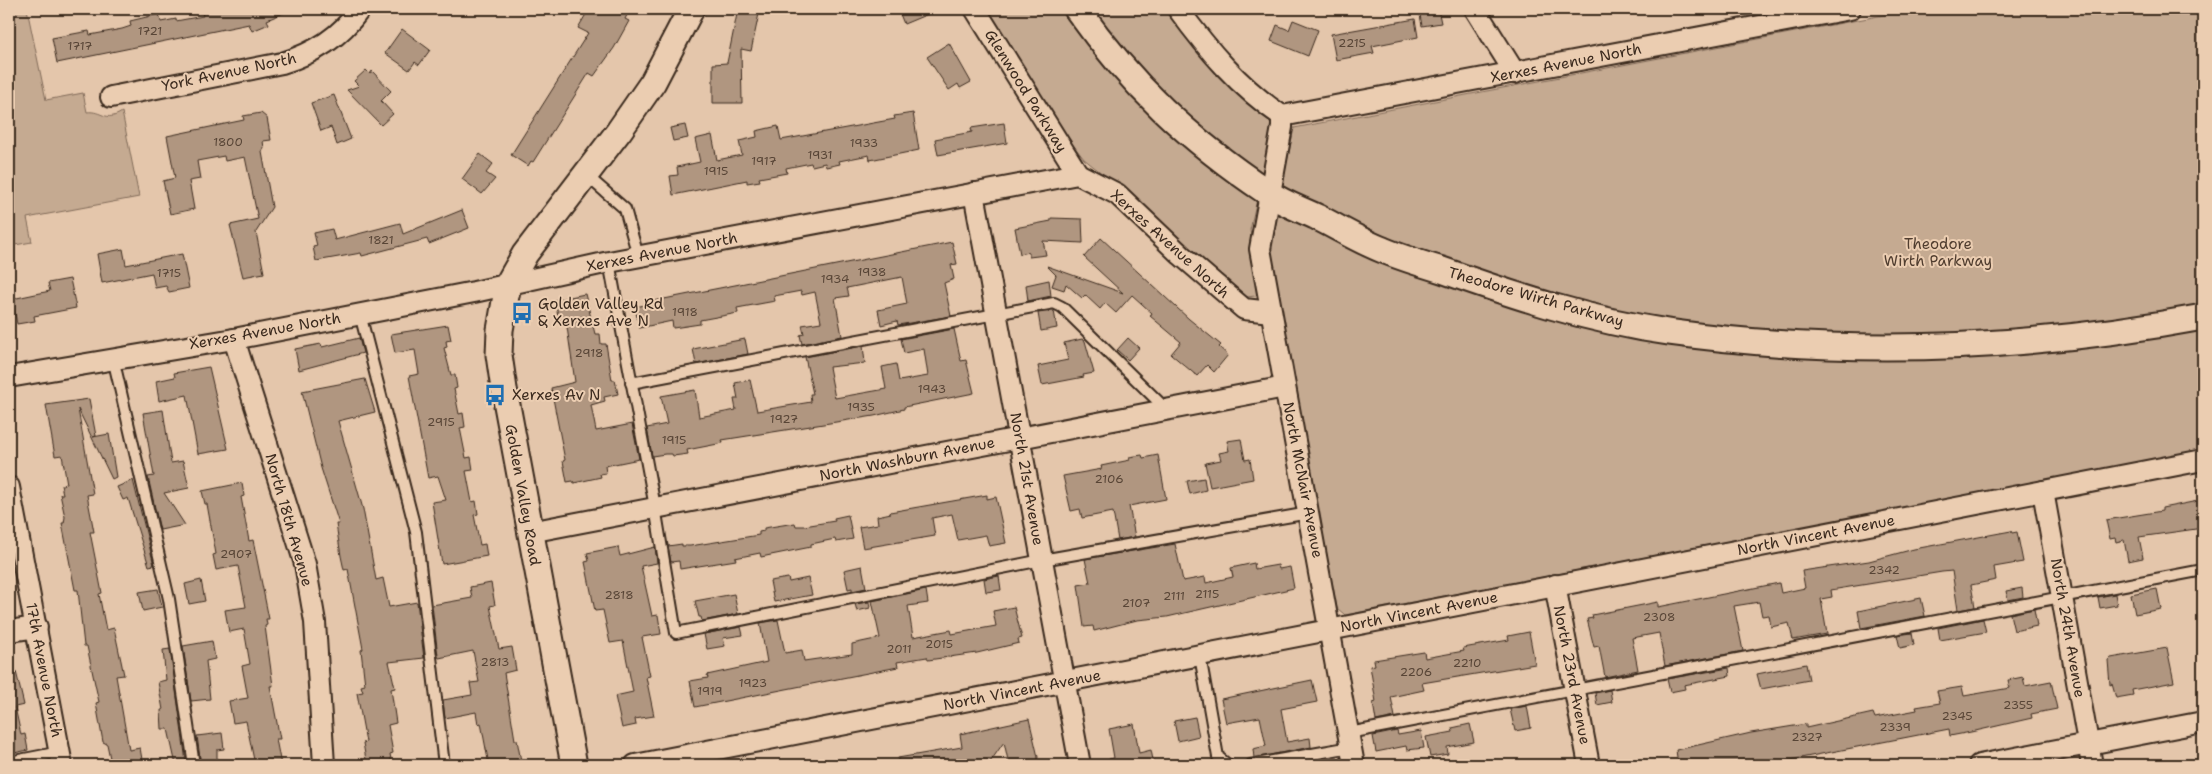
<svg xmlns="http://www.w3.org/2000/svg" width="2212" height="774" font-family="'Shantell Sans',sans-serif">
	<rect width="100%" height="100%" fill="#e4c6ab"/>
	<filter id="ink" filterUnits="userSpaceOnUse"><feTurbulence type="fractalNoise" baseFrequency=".02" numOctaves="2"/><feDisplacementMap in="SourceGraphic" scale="10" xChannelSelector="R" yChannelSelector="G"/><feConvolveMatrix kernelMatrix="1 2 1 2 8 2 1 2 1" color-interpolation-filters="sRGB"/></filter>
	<g filter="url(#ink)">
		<g fill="#c5aa91" stroke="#806a58">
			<path d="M9,9H27L46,100L83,93L87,112C102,110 105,123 122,112L139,197L27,218L32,242L9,246Z"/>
			<polygon points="986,9 1168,9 1227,84 1265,115 1273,128 1250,230 1259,291 1256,296 1246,297 1228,284 1113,182 1084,159 1070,141"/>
			<polygon points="1915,9 2203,9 2203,450 1345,615 1337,608 1270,256 1274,225 1294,128"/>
		</g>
		<g fill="#b09680" stroke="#3b2a1e">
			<polygon points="201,9 293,9 267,20 269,24 252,31 249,24 57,63 52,38 89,31 90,35 122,29 131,26 130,21 159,14 161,22 176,19 176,21 203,16"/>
			<polygon points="589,9 630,9 625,19 629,21 614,48 594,76 589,73 533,162 531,161 528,166 511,155 588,33 578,28"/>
			<polygon points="738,9 760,9 751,51 741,49 742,103 713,103 713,64 727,63"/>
			<polygon points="898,9 940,9 904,24"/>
			<polygon points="1419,9 1438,9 1441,23 1422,26"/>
			<polygon points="1415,19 1418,37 1372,46 1374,53 1336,60 1331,34"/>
			<polygon points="1293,20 1318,30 1308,56 1271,41 1277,25 1289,30"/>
			<polygon points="402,29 430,50 419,65 415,62 409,70 385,53"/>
			<polygon points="949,43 971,82 960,88 958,84 949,90 927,57"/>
			<polygon points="366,70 370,74 372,71 391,91 381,101 393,114 381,125 347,90 359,86 354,81"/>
			<polygon points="334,95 351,139 337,145 331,127 321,131 311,103"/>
			<polygon points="261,113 267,118 271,140 263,141 264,148 262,152 272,207 256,232 264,273 243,277 230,225 258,219 245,157 225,161 224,156 197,161 200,179 189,181 194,209 170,214 163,181 175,178 167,136 244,120 243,116"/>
			<polygon points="913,113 919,150 870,160 869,155 839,161 840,164 826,167 825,163 812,166 811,163 786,168 787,173 759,178 760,181 747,183 747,180 673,195 670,176 678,175 677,167 700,162 695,139 712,135 717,160 742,155 739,141 757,137 756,131 778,126 781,140 895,119 894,116"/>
			<polygon points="1004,123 1007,143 938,155 935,139 972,132 971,128"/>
			<polygon points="685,125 688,138 673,141 670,128"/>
			<polygon points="480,154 493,164 486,173 495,179 482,194 462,179"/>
			<polygon points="462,210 469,228 429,244 427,239 362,256 361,253 316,261 313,247 317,246 314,233 332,229 335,240 400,223 403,234"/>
			<polygon points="1051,218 1082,219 1083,243 1043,241 1046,255 1029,257 1029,252 1020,254 1015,228 1051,221"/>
			<polygon points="1101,238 1189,319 1221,345 1219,347 1228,355 1214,372 1207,365 1197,376 1171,354 1181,342 1150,316 1152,313 1132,295 1116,313 1105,303 1100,309 1085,295 1082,298 1066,284 1064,290 1052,286 1056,275 1047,266 1123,293 1084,257"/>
			<polygon points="952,242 957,264 951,265 954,279 944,283 951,316 898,325 897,321 881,325 878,310 907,304 902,277 847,288 849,296 835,298 842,336 802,344 800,335 804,334 802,325 821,322 815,292 802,295 801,291 774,296 775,301 737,308 738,313 700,320 700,324 673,328 672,321 639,328 635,307 645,305 644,303"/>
			<polygon points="123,249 126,265 182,254 189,288 169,292 166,286 155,288 152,273 102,283 97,254"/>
			<polygon points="70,279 76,308 34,316 35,321 17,324 12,299 50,291 48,283"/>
			<polygon points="1049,280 1051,296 1028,301 1026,285"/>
			<polygon points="585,294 595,334 600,334 601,344 606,344 612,380 615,380 618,394 604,397 605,401 591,405 596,431 632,424 639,459 605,466 606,473 600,474 601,477 574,483 573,481 567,482 563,461 565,460 551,388 575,382 566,320 559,321 555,300"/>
			<polygon points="1054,311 1057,328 1041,331 1038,313"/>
			<polygon points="448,325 451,340 446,341 447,347 444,348 451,375 455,375 457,388 454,389 459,414 463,413 465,427 460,428 466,458 471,457 473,470 466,471 472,502 476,501 478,514 474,515 480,545 485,544 487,556 442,564 432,502 446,500 438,476 428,478 409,376 419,374 415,350 395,353 391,334"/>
			<polygon points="954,329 961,361 966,360 974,393 904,407 904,409 874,416 722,440 723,443 687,450 688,454 673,456 672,454 665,454 652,456 647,428 667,424 661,396 695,390 699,417 736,410 734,399 738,399 735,383 750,380 757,411 811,402 810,394 813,394 805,357 863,346 865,363 829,367 835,398 886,389 882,367 896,364 899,381 928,376 924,349 904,353 901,339"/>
			<polygon points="359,338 363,353 299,370 295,349 321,344 322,347"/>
			<polygon points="1128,338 1139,348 1128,360 1117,350"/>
			<polygon points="745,339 748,354 696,364 693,349"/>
			<polygon points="1082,339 1085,341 1094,373 1083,375 1084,377 1042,385 1038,366 1068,360 1064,343"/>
			<polygon points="209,367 228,449 198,454 187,395 159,401 156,381 175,377 174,373"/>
			<polygon points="365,379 375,412 338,421 363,509 376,580 383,578 389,607 417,602 424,658 389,662 395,688 391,689 396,723 388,725 393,753 390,754 392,765 367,765 363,743 366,742 357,693 363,692 361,686 365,685 361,650 363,649 348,569 344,570 341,556 336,524 339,524 321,468 302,391"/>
			<polygon points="89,399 96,436 93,437 109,434 116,477 112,479 78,409 93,494 87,495 94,532 90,532 102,593 99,594 106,630 114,628 124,675 116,676 129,750 140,748 143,765 111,763 107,744 103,742 96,703 99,702 93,675 87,646 84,646 78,590 75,590 62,523 64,523 65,517 60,494 63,494 61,485 67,484 62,455 55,456 46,405"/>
			<polygon points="163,410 171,463 183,461 189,488 164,493 185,525 160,530 148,477 154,476 143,413"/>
			<polygon points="1241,439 1245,460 1250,459 1253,479 1210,487 1205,463 1221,460 1219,453 1229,451 1227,441"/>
			<polygon points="1142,455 1143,458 1158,455 1166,499 1129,506 1135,537 1118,540 1113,512 1082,518 1080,509 1071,511 1063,476 1102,469 1101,466 1130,460 1129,457"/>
			<polygon points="1204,478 1206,490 1190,494 1187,481"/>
			<polygon points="133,480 154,565 149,566 128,498 123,500 117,487"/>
			<polygon points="242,483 244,496 241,497 249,541 253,540 269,619 266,619 267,625 265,626 273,686 270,686 280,739 276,739 281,765 255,765 246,721 233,723 229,701 248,698 242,666 250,664 244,629 229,632 225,610 246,607 238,566 216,570 213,555 216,554 207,504 205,504 202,491"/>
			<polygon points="987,495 987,499 996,497 1006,543 989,546 986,535 958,540 952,514 932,518 935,536 863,548 859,527 878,524 877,516 891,513 890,512"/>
			<polygon points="2203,500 2203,528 2139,537 2143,558 2128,561 2124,540 2116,542 2115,538 2110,539 2106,520 2162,511 2162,508"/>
			<polygon points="848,515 853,539 836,542 835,539 811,544 811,547 761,557 760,553 735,558 736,560 680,569 679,561 671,562 668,546 682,544 682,546 690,546 728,540 759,535 759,532 764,531 764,528 795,523 796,526 804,526 835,521 834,518"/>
			<polygon points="2011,531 2012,533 2017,532 2023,562 1994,567 1996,580 1971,585 1975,607 1958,610 1952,571 1942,572 1831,590 1832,597 1821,599 1827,634 1793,640 1789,623 1771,627 1769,615 1762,616 1759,602 1734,606 1743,651 1665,666 1659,633 1632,638 1638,670 1605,677 1599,646 1594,647 1587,619 1593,618 1592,615 1658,602 1658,607 1779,583 1781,593 1805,588 1802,571 1869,561 1914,549"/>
			<polygon points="1175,544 1183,581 1205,577 1206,583 1233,577 1231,568 1254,563 1255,569 1278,565 1279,569 1290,567 1294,588 1167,617 1137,620 1094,631 1093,626 1084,627 1078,585 1090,583 1085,559"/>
			<polygon points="618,547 620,556 655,547 657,563 641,566 652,616 658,615 661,634 642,637 650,676 646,677 654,716 635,719 636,725 622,728 615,696 633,692 623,641 610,643 603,610 595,611 585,562 589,561 587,553"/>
			<polygon points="862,566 866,588 852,591 852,588 848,589 844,570"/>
			<polygon points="999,576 1001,590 986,592 984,579"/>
			<polygon points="788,578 789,582 808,578 812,595 774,602 770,581"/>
			<polygon points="201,580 205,601 189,604 185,584"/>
			<polygon points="491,583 495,605 490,606 499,649 512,647 516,670 504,673 515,740 517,740 521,761 499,765 489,765 481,723 478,724 476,712 445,718 443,700 472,695 470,683 479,682 473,651 439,658 438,656 432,605 472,598 470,587"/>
			<polygon points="2022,588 2023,597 2008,600 2006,591"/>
			<polygon points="158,589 162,607 143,611 139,592"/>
			<polygon points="2157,589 2161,609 2135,614 2131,594"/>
			<polygon points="926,590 928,603 908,606 913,637 951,630 952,634 996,626 993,611 1014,607 1022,638 1018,639 1019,643 977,653 928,660 927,657 897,662 898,667 695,707 690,681 708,678 707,675 767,662 760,623 778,620 785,653 802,650 804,661 852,654 852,644 880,638 872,601"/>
			<polygon points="734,594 738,614 702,621 701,617 699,617 695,601"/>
			<polygon points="2115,594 2117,605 2100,608 2098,597"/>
			<polygon points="1921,598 1925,616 1861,628 1858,611"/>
			<polygon points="869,602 870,608 857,611 855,604"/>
			<polygon points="2034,609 2037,626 2014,631 2010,614"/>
			<polygon points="1983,619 1986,632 1940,640 1938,628"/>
			<polygon points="741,627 743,635 723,638 725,646 707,649 704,634"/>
			<polygon points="1529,632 1535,664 1422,683 1424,690 1391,697 1395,717 1376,721 1373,703 1376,702 1370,666 1375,665 1374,660 1424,652 1425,658 1464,651 1463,648 1509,640 1508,636"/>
			<polygon points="1912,633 1914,645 1900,648 1897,635"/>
			<polygon points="212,641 215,659 206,661 210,699 191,701 183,646"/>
			<polygon points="2167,648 2174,682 2132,690 2133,695 2116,698 2112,684 2110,685 2108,660 2111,658"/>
			<polygon points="170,649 185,754 186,765 176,765 168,729 162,729 161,710 163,710 158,682 166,680 163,650"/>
			<polygon points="14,663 24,705 15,707 21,735 25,734 28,750 9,754 9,664"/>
			<polygon points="1806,664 1809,680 1761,689 1757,674"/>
			<polygon points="1729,668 1730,676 1684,685 1685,689 1670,692 1667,679"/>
			<polygon points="2023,677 2025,686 2051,681 2057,709 2031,714 2032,718 1971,732 1950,736 1949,729 1765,765 1678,765 1676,750 1751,733 1806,724 1806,728 1873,713 1875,718 1917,710 1916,707 1940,703 1937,691 1962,687 1964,696 2010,688 2008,680"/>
			<polygon points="1312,680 1317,702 1281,709 1287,742 1310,738 1311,747 1254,758 1253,749 1266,746 1260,717 1226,723 1221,699"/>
			<polygon points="1610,690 1612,702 1597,705 1595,693"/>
			<polygon points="1527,706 1531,728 1515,731 1510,709"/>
			<polygon points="1195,717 1199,736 1178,741 1174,721"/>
			<polygon points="1029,719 1038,757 1037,763 1034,765 1009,765 1004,742 988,765 898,765 898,758 962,747 960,734"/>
			<polygon points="1134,724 1139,753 1151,750 1154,765 1110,765 1109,759 1114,758 1109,729"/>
			<polygon points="1470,724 1474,742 1447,747 1448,754 1430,757 1426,737 1453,732 1452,728"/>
			<polygon points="1397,731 1398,735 1421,731 1424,748 1407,750 1406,746 1376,752 1373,736"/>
			<polygon points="222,733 224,749 217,750 217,765 201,765 197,736"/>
		</g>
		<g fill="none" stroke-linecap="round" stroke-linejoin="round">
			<g stroke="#3b2a1e" stroke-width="14">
				<g id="service">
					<polyline points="586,175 625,209 638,256"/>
					<polyline points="609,262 655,507 676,633 1042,560 1309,513"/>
					<polyline points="360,314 416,532 444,765"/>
					<polyline points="113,358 169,599 194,765"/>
					<polyline points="631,383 1054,303 1062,307 1167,410"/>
					<polyline points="1200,656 1218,757 1228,765"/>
					<polyline points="1349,733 2203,570"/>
					<polyline points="9,762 60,752"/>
					<polyline points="1251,765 1351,747"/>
				</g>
			</g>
			<g stroke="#3b2a1e" stroke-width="24">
				<g id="minor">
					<polyline points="975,9 1078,174"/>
					<path d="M1178,9C1208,50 1239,87 1282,116"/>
					<polyline points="1475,9 1515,73"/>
					<path d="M111,97L282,63C315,53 340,37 360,9"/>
					<polyline points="1282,116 1282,127 1260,249 1354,765"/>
					<polyline points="1282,116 1850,9"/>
					<polyline points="974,193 1080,765"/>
					<polyline points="234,339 305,564 315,622 324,765"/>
					<polyline points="9,377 234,339 474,292 609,262 1078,174 1117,194 1181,255 1244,309 1271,312"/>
					<polyline points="9,487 62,765"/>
					<polyline points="2043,491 2092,765"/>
					<polyline points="530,532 1285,387"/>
					<polyline points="1555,585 1589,765"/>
					<polyline points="9,631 37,627"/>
					<polyline points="635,765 2203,460"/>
					<polyline points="1979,765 2203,722"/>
				</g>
			</g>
			<g stroke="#3b2a1e" stroke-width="29">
				<g id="tertiary">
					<path d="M1077,9C1131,85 1189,140 1267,192C1282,203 1300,209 1317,217C1339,228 1360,241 1383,250C1402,258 1422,264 1442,270C1515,296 1591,321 1668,332C1847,357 2026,350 2203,317"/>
					<polyline points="574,765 504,389 499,355 500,330 508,284 525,254 619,131 653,82 691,9"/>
				</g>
			</g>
			<use href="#service" stroke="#ebcdb1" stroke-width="10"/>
			<use href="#minor" stroke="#ebcdb1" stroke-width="20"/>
			<use href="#tertiary" stroke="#ebcdb1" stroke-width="25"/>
		</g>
	</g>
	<defs>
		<g id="bus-bare" transform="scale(1.725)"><path d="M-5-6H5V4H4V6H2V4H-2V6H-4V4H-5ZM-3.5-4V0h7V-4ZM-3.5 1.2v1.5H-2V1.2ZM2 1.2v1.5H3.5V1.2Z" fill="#1f6fb2" stroke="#ebcdb1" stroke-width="2.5" paint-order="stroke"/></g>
	</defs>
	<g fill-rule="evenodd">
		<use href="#bus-bare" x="522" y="313"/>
		<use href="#bus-bare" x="495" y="395"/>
	</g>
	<g text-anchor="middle" stroke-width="4" stroke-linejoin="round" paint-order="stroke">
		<g font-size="12" fill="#584536">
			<text x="150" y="35">1721</text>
			<text x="1352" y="47">2215</text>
			<text x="80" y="50">1717</text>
			<text x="228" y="146">1800</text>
			<text x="864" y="147">1933</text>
			<text x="820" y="159">1931</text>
			<text x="764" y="165">1917</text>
			<text x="716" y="175">1915</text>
			<text x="381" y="244">1821</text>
			<text x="872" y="276">1938</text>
			<text x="169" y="277">1715</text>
			<text x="835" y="283">1934</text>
			<text x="685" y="316">1918</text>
			<text x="589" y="357">2918</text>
			<text x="932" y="393">1943</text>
			<text x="861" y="411">1935</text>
			<text x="784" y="423">1927</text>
			<text x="441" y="426">2915</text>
			<text x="674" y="444">1915</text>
			<text x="1109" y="483">2106</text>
			<text x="236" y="558">2907</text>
			<text x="1884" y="574">2342</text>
			<text x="1207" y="598">2115</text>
			<text x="619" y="599">2818</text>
			<text x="1174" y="600">2111</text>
			<text x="1136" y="607">2107</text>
			<text x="1659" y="621">2308</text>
			<text x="939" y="648">2015</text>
			<text x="899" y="653">2011</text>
			<text x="495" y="666">2813</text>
			<text x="1467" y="667">2210</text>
			<text x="1416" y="676">2206</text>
			<text x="753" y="687">1923</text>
			<text x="710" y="695">1919</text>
			<text x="2018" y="709">2355</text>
			<text x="1957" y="720">2345</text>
			<text x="1895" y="731">2339</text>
			<text x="1807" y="741">2327</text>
		</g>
		<g font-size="15" fill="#3b2a1e" stroke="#ebcdb1">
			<text transform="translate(1566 63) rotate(-11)" y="5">Xerxes Avenue North</text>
			<text transform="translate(229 72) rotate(-12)" y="5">York Avenue North</text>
			<text transform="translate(1026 91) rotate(58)" y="5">Glenwood Parkway</text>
			<text transform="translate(1170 244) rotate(42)" y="5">Xerxes Avenue North</text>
			<text transform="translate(662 252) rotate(-11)" y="5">Xerxes Avenue North</text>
			<text transform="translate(1536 297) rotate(16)" y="5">Theodore Wirth Parkway</text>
			<text transform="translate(265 331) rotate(-10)" y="5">Xerxes Avenue North</text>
			<text transform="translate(907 459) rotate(-11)" y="5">North Washburn Avenue</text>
			<text transform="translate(1027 479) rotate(80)" y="5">North 21st Avenue</text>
			<text transform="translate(1303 480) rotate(79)" y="5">North McNair Avenue</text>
			<text transform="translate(523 495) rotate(80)" y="5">Golden Valley Road</text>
			<text transform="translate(289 520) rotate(74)" y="5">North 18th Avenue</text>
			<text transform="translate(1816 535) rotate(-11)" y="5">North Vincent Avenue</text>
			<text transform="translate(1419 612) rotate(-11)" y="5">North Vincent Avenue</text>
			<text transform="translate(2068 628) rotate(80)" y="5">North 24th Avenue</text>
			<text transform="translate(44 670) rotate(79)" y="5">17th Avenue North</text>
			<text transform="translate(1572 675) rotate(79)" y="5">North 23rd Avenue</text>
			<text transform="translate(1022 690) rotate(-11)" y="5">North Vincent Avenue</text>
		</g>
		<g font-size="15" fill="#503d2f" stroke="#ebcdb1">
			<text x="1938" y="249">Theodore<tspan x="1938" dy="17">Wirth Parkway</tspan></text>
		</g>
		<g font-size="15" fill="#3b2a1e" stroke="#ebcdb1" text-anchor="start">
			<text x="538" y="309">Golden Valley Rd<tspan x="538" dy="17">&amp; Xerxes Ave N</tspan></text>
			<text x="512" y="400">Xerxes Av N</text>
		</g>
	</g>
	<rect width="2212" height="774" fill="none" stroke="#ebcdb1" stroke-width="30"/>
	<rect x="15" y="15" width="2182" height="744" fill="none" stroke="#3b2a1e" stroke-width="2" filter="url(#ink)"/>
</svg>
